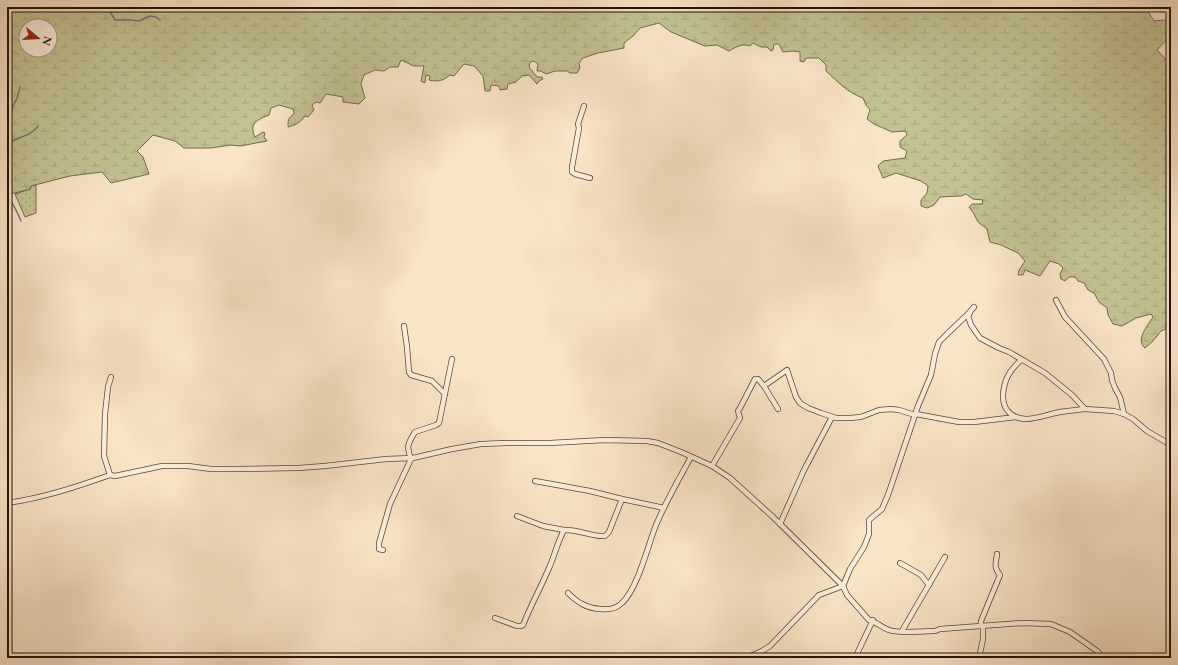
<svg xmlns="http://www.w3.org/2000/svg" width="1178" height="665" font-family="'EB Garamond',serif">
	<defs>
		<pattern id="grass-dots" width="8" height="8" patternUnits="userSpaceOnUse"><rect width="8" height="8" fill="#c3c292"/><path d="M2 2h.1M6 6h.1" fill="none" stroke="#a7a67c" stroke-width="1.8" stroke-linecap="round"/></pattern>
		<pattern id="wetland-marsh" width="20" height="14" patternUnits="userSpaceOnUse"><rect width="20" height="14" fill="#c3c292"/><path d="M1 5h8M5 5V1M11 12h8M15 12V8" fill="none" stroke="#a7a67c"/></pattern>
	</defs>
	<rect width="100%" height="100%" fill="#f9e4c7"/>
	<filter id="stains"><feTurbulence type="fractalNoise" baseFrequency=".005" numOctaves="4"/><feColorMatrix values="0 0 0 0 .2 0 0 0 0 .09 0 0 0 0 .02 0 0 0 .5 -.17"/></filter>
	<radialGradient id="worn" r=".72"><stop offset=".6" stop-color="#630" stop-opacity="0"/><stop offset="1" stop-color="#630" stop-opacity=".3"/></radialGradient>
	<polygon fill="url(#grass-dots)" stroke="#726a4d" points="36,185 36,213 25,217 15,194 30,189 31,186"/>
	<path fill="url(#wetland-marsh)" stroke="#726a4d" fill-rule="evenodd" d="M7,7H1145L1154,21L1164,20C1178,35 1167,38 1157,50L1171,65V327L1161,331L1153,341L1145,348C1135,340 1148,325 1153,317L1151,314L1136,318L1122,326L1113,324L1108,315L1107,308L1099,302L1094,293L1088,290L1084,283L1078,281L1075,277H1069L1065,281L1061,279L1060,274L1063,268L1059,264L1050,261L1040,276L1025,270L1023,275H1018L1019,270L1025,261L1018,253L1001,245L990,242L987,229L978,222L974,214L969,207L972,204H982L983,200L973,199L966,194L961,196L940,197L934,205L927,208L921,206V200L927,193L928,186L921,181L896,173L883,178L878,166L883,161L905,158L907,151L900,147V141L907,135L905,131L892,132L874,124L867,119L870,110L866,105L863,98C848,93 837,81 826,71V65L819,58H806L804,62L800,61V52L793,51L783,52L779,44H774L773,50L771,51L767,47H761L753,43L750,46C742,43 736,47 729,51L717,45L705,46L671,32L659,23L640,28L633,36L624,43V48L598,53L583,58L579,63L580,68L577,73H570L567,71H555L546,74L541,71H537L538,64L534,61L530,62L529,67L537,77H542L543,79L539,81L537,84L529,75L522,76L516,82L508,84L507,89L500,90L499,86L491,85L490,91H485L483,76L474,66L464,64L454,76L450,75C443,81 438,82 429,80L430,76L426,75L425,83L421,81L424,66H414L401,60L398,67H390L384,71L375,70L364,75L361,84L365,98L359,104L343,102V97L326,94L320,103L316,102L312,105L314,110L308,117L305,116C301,122 296,125 288,127C288,120 288,118 294,114L293,109L279,105L271,108L269,115C259,119 248,123 255,137L263,132L265,133L264,137L267,141L240,146L231,145L211,148H184L175,141L153,135L137,151L143,157L149,174L111,183L102,172L70,176L31,186L30,189L7,195ZM26,26H50V50H26Z"/>
	<g fill="none" stroke-linecap="round" stroke-linejoin="round">
		<g stroke="#707776" stroke-width="1.5">
			<polyline points="84,7 91,9 92,7"/>
			<polyline points="107,7 115,20 130,20 139,21 150,16 156,17 160,20"/>
			<polyline points="7,130 9,115 17,98 20,87"/>
			<path d="M7,144C17,137 32,136 38,126"/>
			<polyline points="7,193 18,214 21,221"/>
		</g>
		<g stroke="#574638" stroke-width="6">
			<g id="minor">
				<polyline points="584,106 578,124 579,128 572,167 572,172 575,174 590,178"/>
				<polyline points="1056,300 1065,317 1104,359 1111,373 1112,380 1115,388 1120,397 1124,414"/>
				<polyline points="970,313 968,316 971,325 980,338 999,348 1009,352 1045,373 1072,395 1085,409 1114,411 1124,414 1133,419 1147,431 1171,445"/>
				<polyline points="404,326 407,347 409,372 411,375 432,381 445,394"/>
				<path d="M1021,360C1010,370 1004,379 1003,395C1003,400 1004,406 1007,410C1020,427 1043,415 1060,412C1068,411 1076,410 1085,409"/>
				<polyline points="764,386 787,370 796,397 800,403 808,408 821,413 836,418 850,418 861,417 879,410 891,409 899,410 915,415 916,414 959,422 974,422 1016,417"/>
				<polyline points="712,466 740,418 738,411 740,408 755,379 758,379 764,386 778,409"/>
				<polyline points="110,475 104,456 105,414 108,387 111,377"/>
				<polyline points="535,481 590,491 622,499"/>
				<path d="M7,503C43,498 76,487 110,475L115,476L162,466H188L211,469H238L298,468L325,466L386,459L413,458L452,449L481,444L507,443H550L605,440L647,441L658,443L681,452L712,466L730,478L773,517L843,586L847,595L869,620C877,622 882,628 889,630C899,634 923,631 935,631L940,629L1023,623L1051,624L1070,632L1097,651L1104,658"/>
				<polyline points="517,516 543,526 564,530"/>
				<polyline points="780,524 804,470 832,417"/>
				<path d="M383,550L379,549V543L390,504L411,459C406,445 408,444 415,432L436,425L439,423L452,359"/>
				<polyline points="900,563 921,575 929,585"/>
				<path d="M568,593C577,602 586,608 600,609C608,610 616,609 622,603C638,588 648,545 656,525C666,501 679,479 691,457"/>
				<path d="M495,618L517,626H521L523,625C531,605 541,587 549,568C555,555 557,543 564,530C578,529 592,537 605,536L609,532L622,499L664,508"/>
				<polyline points="902,631 945,557"/>
				<polyline points="669,656 670,658"/>
				<polyline points="746,658 762,651 770,646 819,595 843,586 850,569 864,547 869,534 869,520 882,509 888,495 918,406 931,375 935,354 939,342 946,335 968,314 974,307"/>
				<polyline points="855,658 873,620"/>
				<path d="M979,658L983,639V627L981,625V621L1000,575C993,566 996,564 997,554"/>
			</g>
		</g>
		<g stroke="#211208" stroke-width="8">
			<polyline id="secondary" points="1171,440 1171,447"/>
		</g>
		<use href="#minor" stroke="#fbeddb" stroke-width="4.5"/>
		<use href="#secondary" stroke="#fbeddb" stroke-width="6"/>
	</g>
	<rect width="1178" height="665" fill="none" stroke="#f9e4c7" stroke-width="24"/>
	<rect x="8" y="8" width="1162" height="649" fill="none" stroke="#211208" stroke-width="2"/>
	<rect x="12" y="12" width="1154" height="641" fill="none" stroke="#211208"/>
	<g transform="translate(38 38) rotate(108)"><circle r="19" fill="#fbeddb" stroke="#a49587"/>
	<path d="M0-3L7 15L0 10L-7 15Z" fill="#8f2418"/>
	<text y="-6" font-size="11" font-weight="bold" text-anchor="middle" fill="#211208">N</text>
	</g>
	<rect width="100%" height="100%" filter="url(#stains)"/>
	<rect width="100%" height="100%" fill="url(#worn)"/>
</svg>
